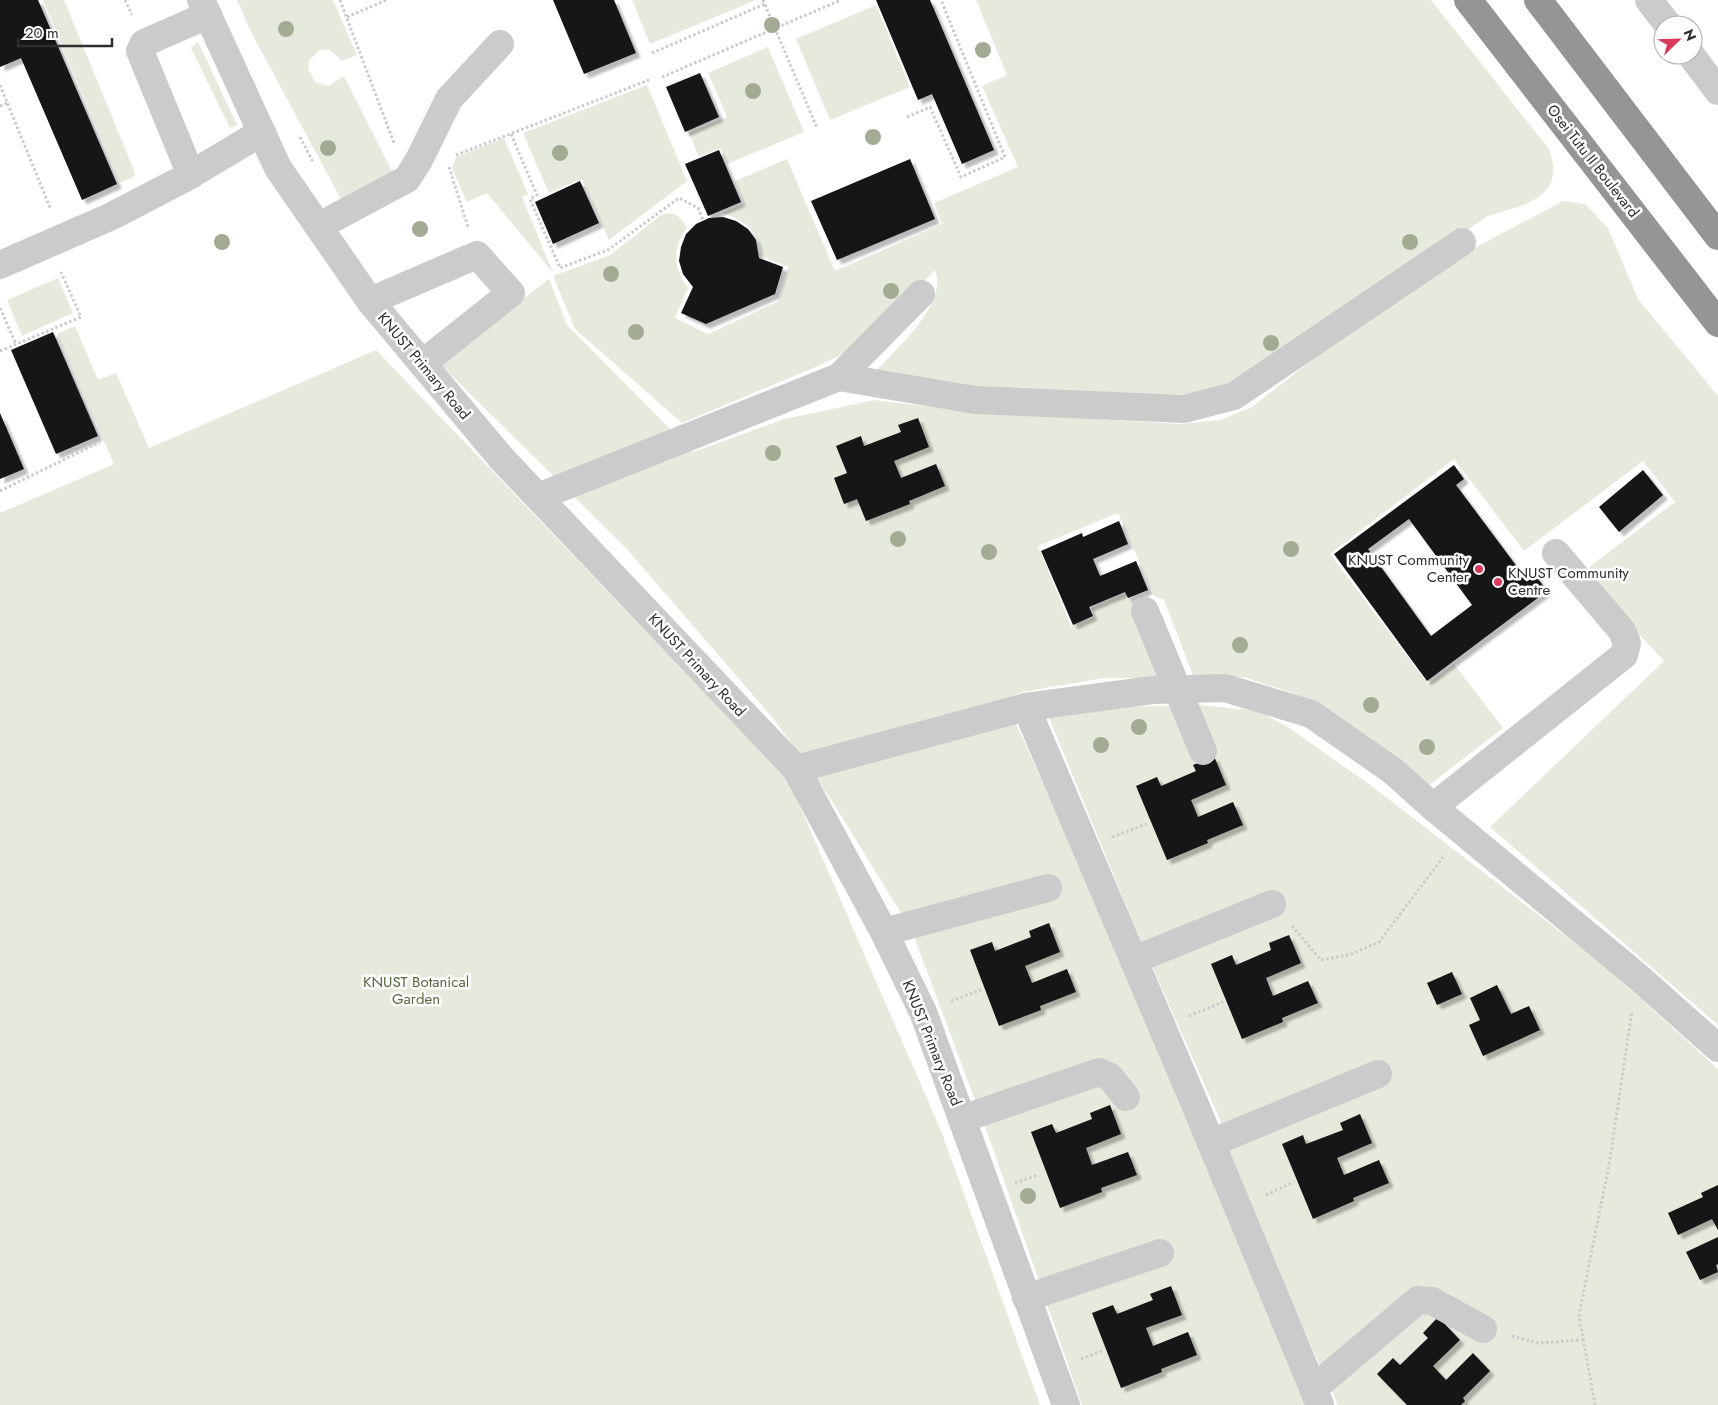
<svg xmlns="http://www.w3.org/2000/svg" width="1718" height="1405" font-family="Jost,sans-serif">
	<defs>
		<filter id="shadow"><feDropShadow dx="4.5" dy="4.5" stdDeviation="1" flood-color="#0004"/></filter>
	</defs>
	<rect width="100%" height="100%" fill="#fff"/>
	<g fill="#e6eadc">
		<polygon points="43,0 64,0 134,170 135,176 120,183"/>
		<polygon points="237,0 333,0 357,55 342,61 330,50 320,50 310,59 308,68 315,82 328,86 344,76 394,175 343,203 250,30"/>
		<polygon points="632,0 753,0 754,1 650,44"/>
		<path d="M976,0H1431L1549,149C1567,198 1524,205 1488,216L1261,368L1225,385L1191,394L1154,395L950,389L874,373C895,350 949,304 935,270L865,342L825,363L682,423L575,329L553,276L610,255L661,215C675,210 679,216 687,227C672,249 673,267 688,288L675,318L708,334L779,301L788,267L761,256C761,232 743,219 722,213L744,204L735,181L787,159L835,271L942,224L934,203L1018,167L982,86L1007,75Z"/>
		<polygon points="876,5 910,87 830,120 796,39"/>
		<polygon points="198,42 237,125 230,128 191,48"/>
		<polygon points="768,47 804,132 727,164 720,148 699,157 689,133 727,117 708,73"/>
		<polygon points="647,85 687,181 609,240 582,179 549,193 523,133"/>
		<polygon points="504,138 528,194 522,197 553,273 487,193 467,202 452,168 456,157"/>
		<polygon points="1563,201 1585,204 1608,228 1638,299 1718,396 1718,1025 1490,827 1664,661 1632,627 1589,567 1675,502 1643,461 1524,551 1454,459 1330,554 1428,684 1454,664 1503,728 1424,789 1328,712 1290,692 1243,677 1193,675 1164,600 1154,596 1118,513 1038,546 1071,626 1094,617 1091,608 1125,593 1127,599 1132,598 1166,678 1104,678 1023,692 1005,699 1074,852 1313,1405 1082,1405 992,1146 912,931 832,801 776,722 626,548 437,361 461,346 549,279 567,325 693,452 784,419 875,400 964,411 1179,424 1220,420 1252,407 1362,321 1463,254"/>
		<polygon points="58,278 73,313 22,336 7,300"/>
		<polygon points="75,326 98,380 116,373 149,448 376,350 788,779 942,1133 1040,1405 0,1405 0,513 114,464 57,334"/>
		<polygon points="1200,705 1259,711 1291,729 1373,787 1606,967 1718,1069 1718,1405 1338,1405 1223,1150 1220,1120 1140,939 1049,718 1082,708"/>
	</g>
	<g fill="#151515" fill-rule="evenodd" filter="url(#shadow)">
		<polygon points="0,0 38,0 117,184 82,200 21,58 0,67"/>
		<polygon points="553,0 614,0 636,53 584,74"/>
		<polygon points="876,0 930,0 994,150 962,164 932,94 918,100"/>
		<polygon points="700,73 719,117 685,132 666,87"/>
		<polygon points="719,150 741,202 708,216 685,164"/>
		<polygon points="910,159 935,219 837,260 811,201"/>
		<polygon points="580,181 599,223 553,244 535,202"/>
		<polygon points="723,217 736,221 748,229 756,240 759,258 783,267 775,294 706,324 681,313 693,287 683,274 679,261 681,247 686,234 696,224 709,218"/>
		<polygon points="53,332 98,436 56,454 11,350"/>
		<polygon points="0,413 24,469 0,479"/>
		<polygon points="918,418 929,447 894,461 901,478 936,464 945,486 909,501 910,504 866,521 857,499 844,504 834,478 847,473 836,446 861,436 864,446 901,432 898,425"/>
		<path d="M1454,465L1464,479L1456,485L1521,572L1529,566L1547,591L1427,681L1334,554ZM1409,519L1472,605L1431,636L1368,549Z"/>
		<polygon points="1643,470 1663,495 1619,532 1599,507"/>
		<polygon points="1119,521 1128,544 1093,559 1100,576 1136,561 1148,590 1128,598 1125,592 1089,607 1093,616 1073,625 1041,551 1082,533 1083,537"/>
		<polygon points="1214,756 1226,785 1191,800 1198,817 1233,802 1243,825 1207,840 1208,843 1167,860 1136,786 1157,777 1161,786 1196,771 1193,765"/>
		<polygon points="1049,923 1060,952 1025,966 1032,983 1067,969 1076,992 1040,1006 1041,1010 999,1026 970,950 992,942 995,951 1031,937 1029,931"/>
		<polygon points="1289,935 1301,963 1266,978 1273,996 1308,981 1318,1003 1282,1018 1283,1022 1242,1039 1211,964 1232,955 1236,965 1271,950 1269,943"/>
		<polygon points="1452,972 1462,994 1437,1005 1427,983"/>
		<polygon points="1497,985 1511,1014 1529,1006 1540,1030 1483,1056 1469,1025 1480,1020 1470,998"/>
		<polygon points="1110,1105 1121,1134 1086,1148 1092,1165 1128,1152 1137,1175 1101,1188 1102,1192 1060,1208 1031,1132 1052,1124 1056,1133 1092,1119 1090,1113"/>
		<polygon points="1360,1114 1372,1143 1337,1158 1344,1175 1379,1160 1389,1183 1353,1198 1354,1201 1313,1219 1282,1144 1303,1135 1306,1144 1343,1130 1340,1123"/>
		<polygon points="1718,1185 1718,1230 1712,1219 1678,1235 1668,1213 1703,1197 1701,1193"/>
		<polygon points="1718,1237 1718,1264 1716,1265 1718,1272 1700,1280 1686,1252"/>
		<polygon points="1171,1286 1182,1315 1146,1328 1153,1346 1188,1332 1197,1355 1161,1369 1162,1372 1121,1388 1092,1313 1113,1305 1117,1314 1153,1300 1150,1294"/>
		<polygon points="1438,1317 1460,1340 1433,1366 1446,1380 1473,1353 1490,1371 1463,1398 1465,1401 1461,1405 1407,1405 1377,1374 1393,1358 1400,1365 1428,1338 1423,1333"/>
	</g>
	<g fill="none" stroke-linecap="round" stroke-linejoin="round">
		<g stroke="#cbcbcb" stroke-width="3" stroke-dasharray="2.5 2.5" stroke-linecap="butt">
			<polyline points="125,0 132,15"/>
			<polyline points="340,0 394,143"/>
			<polyline points="763,0 817,128"/>
			<polyline points="347,17 386,0"/>
			<polyline points="652,53 765,4"/>
			<polyline points="662,77 841,0"/>
			<polyline points="0,85 51,210"/>
			<polyline points="0,106 7,103"/>
			<polyline points="907,117 930,107 961,177 1005,157 941,0"/>
			<polyline points="511,134 537,195 530,199 560,268 608,250 679,198 698,208 703,220"/>
			<polyline points="300,137 313,162"/>
			<polyline points="456,155 649,80"/>
			<polyline points="449,167 468,227"/>
			<polyline points="0,308 16,344"/>
			<polyline points="0,351 81,317 61,272"/>
			<polyline points="0,491 100,442"/>
			<polyline points="1112,837 1147,824"/>
			<polyline points="1292,926 1321,960 1349,955 1379,942 1444,856"/>
			<polyline points="951,1001 981,990"/>
			<polyline points="1189,1016 1223,1002"/>
			<polyline points="1015,1183 1038,1175"/>
			<polyline points="1266,1195 1294,1182"/>
			<polyline points="1512,1336 1538,1343 1583,1340"/>
			<polyline points="1081,1359 1102,1351"/>
			<polyline points="1595,1405 1579,1315 1609,1165 1632,1011"/>
		</g>
		<g stroke="#cbcbcb" stroke-width="28">
			<polyline points="201,0 278,168 370,301 502,459 796,769 884,932 923,1012 1066,1405"/>
			<polyline points="1649,0 1668,25"/>
			<polyline points="1691,55 1718,91"/>
			<polyline points="191,175 140,51 144,43 208,15"/>
			<polyline points="319,226 407,179 419,160 449,99 500,44"/>
			<polyline points="0,265 112,216 185,178 262,132"/>
			<polyline points="370,301 477,255 511,293 423,363"/>
			<polyline points="839,377 975,400 1184,409 1234,396 1462,242"/>
			<polyline points="538,497 839,377 921,294"/>
			<polyline points="1145,611 1203,751"/>
			<polyline points="1026,707 1194,1102 1320,1405"/>
			<polyline points="796,769 1026,707 1153,690 1225,688 1311,714 1393,771 1433,807 1637,976 1718,1048"/>
			<polyline points="1433,807 1624,655 1627,643 1622,631 1556,553"/>
			<polyline points="884,932 1048,888"/>
			<polyline points="1134,960 1272,904"/>
			<polyline points="962,1119 1099,1072 1110,1077 1126,1097"/>
			<polyline points="1211,1143 1378,1074"/>
			<polyline points="1026,1298 1160,1253"/>
			<polyline points="1313,1389 1418,1300 1432,1301 1483,1329"/>
		</g>
		<g stroke="#959595" stroke-width="28">
			<polyline points="1468,0 1718,323"/>
			<polyline points="1538,0 1718,236"/>
		</g>
	</g>
	<g fill="#a3ab95">
		<circle cx="772" cy="25" r="8"/>
		<circle cx="286" cy="29" r="8"/>
		<circle cx="983" cy="50" r="8"/>
		<circle cx="753" cy="91" r="8"/>
		<circle cx="873" cy="137" r="8"/>
		<circle cx="328" cy="148" r="8"/>
		<circle cx="560" cy="153" r="8"/>
		<circle cx="420" cy="229" r="8"/>
		<circle cx="222" cy="242" r="8"/>
		<circle cx="1410" cy="242" r="8"/>
		<circle cx="611" cy="274" r="8"/>
		<circle cx="891" cy="291" r="8"/>
		<circle cx="636" cy="332" r="8"/>
		<circle cx="1271" cy="343" r="8"/>
		<circle cx="773" cy="453" r="8"/>
		<circle cx="898" cy="539" r="8"/>
		<circle cx="1291" cy="549" r="8"/>
		<circle cx="989" cy="552" r="8"/>
		<circle cx="1240" cy="645" r="8"/>
		<circle cx="1371" cy="705" r="8"/>
		<circle cx="1139" cy="727" r="8"/>
		<circle cx="1101" cy="745" r="8"/>
		<circle cx="1427" cy="747" r="8"/>
		<circle cx="1028" cy="1196" r="8"/>
	</g>
	<g fill="#db395c" stroke="#fff" stroke-width="2">
		<circle cx="1479" cy="569" r="5"/>
		<circle cx="1498" cy="582" r="5"/>
	</g>
	<g text-anchor="middle" stroke-width="5" stroke-linejoin="round" paint-order="stroke">
		<g font-size="15" fill="#2e2e2e" stroke="#fff">
			<text transform="translate(1593 161) rotate(52)" y="5">Osei Tutu II Boulevard</text>
			<text transform="translate(424 366) rotate(50)" y="5">KNUST Primary Road</text>
			<text transform="translate(697 665) rotate(47)" y="5">KNUST Primary Road</text>
			<text transform="translate(932 1043) rotate(68)" y="5">KNUST Primary Road</text>
		</g>
		<g font-size="15" fill="#2e2e2e" stroke="#fff" text-anchor="end">
			<text x="1469" y="565">KNUST Community<tspan x="1469" dy="17">Center</tspan></text>
			<text x="1508" y="578" text-anchor="start">KNUST Community<tspan x="1508" dy="17">Centre</tspan></text>
		</g>
		<g font-size="15" fill="#57673e" stroke="#fff">
			<text x="416" y="987">KNUST Botanical<tspan x="416" dy="17">Garden</tspan></text>
		</g>
	</g>
	<g transform="translate(1678 40) rotate(67)"><circle r="24" fill="#ffffff" stroke="#ababab"/>
	<path d="M0-4L9 19L0 12L-9 19Z" fill="#db395c"/>
	<text y="-8" font-size="14" font-weight="bold" text-anchor="middle" fill="#2e2e2e">N</text>
	</g>
	<path d="M18 38v8h94v-8" fill="none" stroke="#2e2e2e" stroke-width="2.5"/>
	<text x="25" y="38" font-size="15" fill="#2e2e2e" stroke="#ffffff" stroke-width="4" paint-order="stroke">20 m</text>
</svg>
